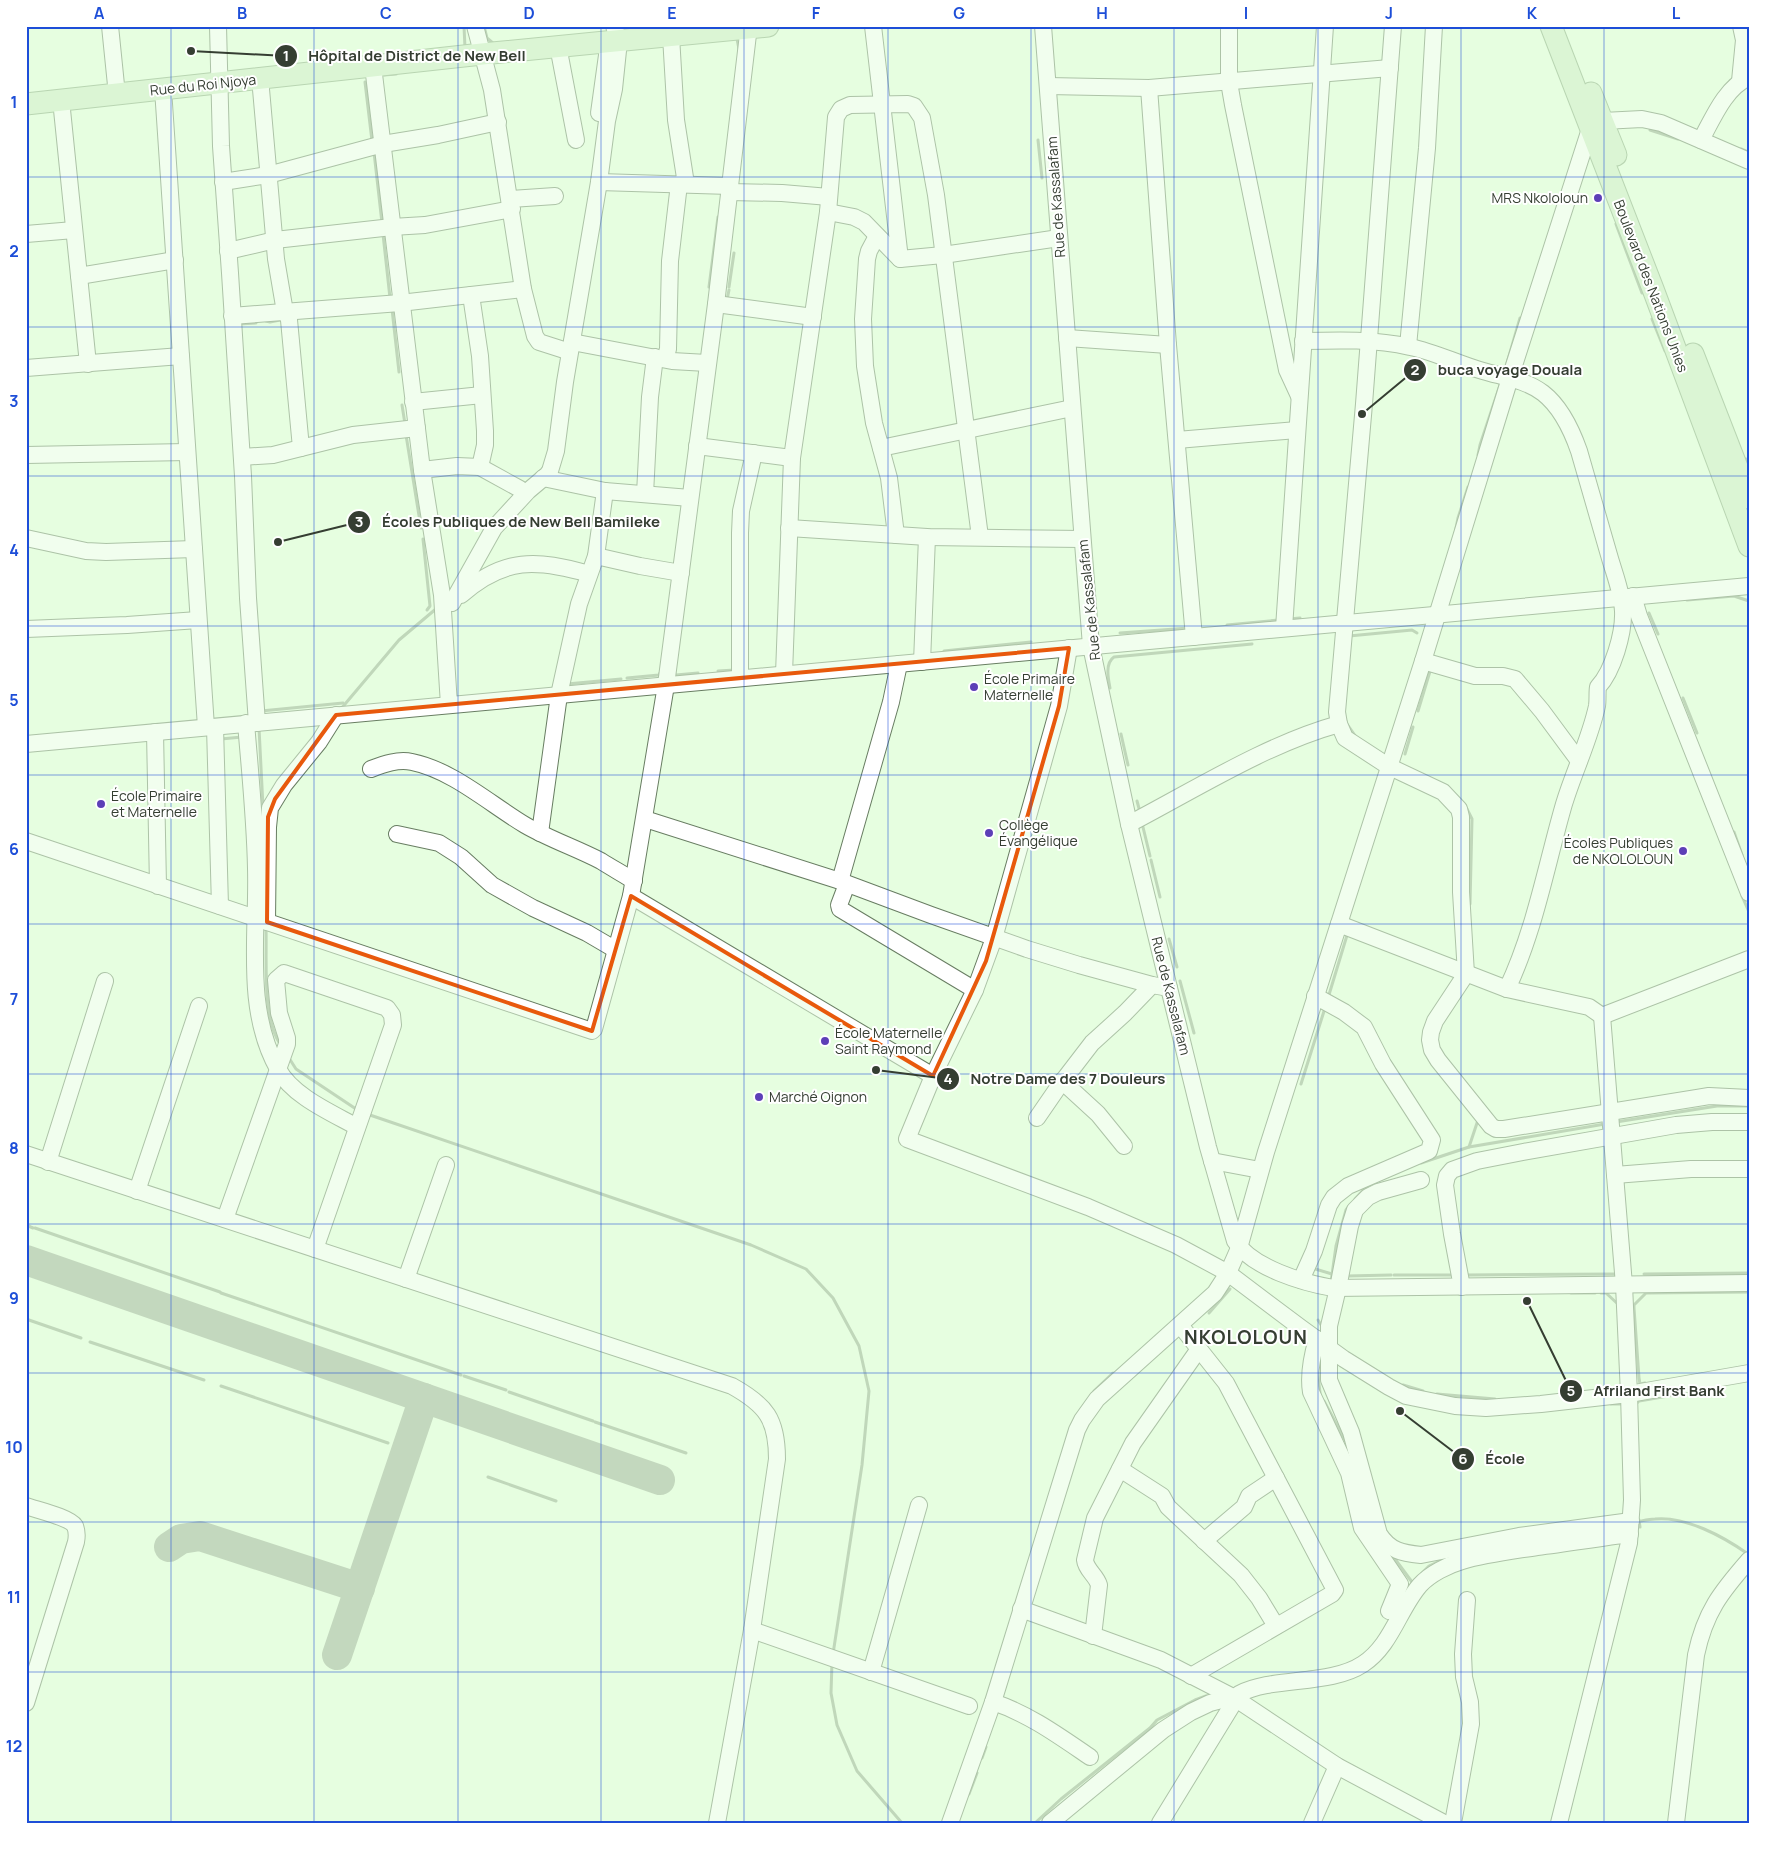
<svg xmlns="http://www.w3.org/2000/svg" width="1775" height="1849" font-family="Manrope,sans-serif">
	<rect width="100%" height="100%" fill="#e6fee0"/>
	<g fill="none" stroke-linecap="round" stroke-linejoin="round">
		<g stroke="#92a88c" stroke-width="3">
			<polyline points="464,26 465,48"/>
			<polyline points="484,26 487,38 494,44"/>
			<polyline points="738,39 739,39 737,39 739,49"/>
			<polyline points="384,75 396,74"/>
			<polyline points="365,82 372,141"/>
			<polyline points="1650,130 1678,139"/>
			<polyline points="1038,140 1042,178"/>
			<polyline points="1741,149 1748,152"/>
			<polyline points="374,152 382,223"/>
			<polyline points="1616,224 1642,293"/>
			<polyline points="383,234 390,298"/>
			<polyline points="709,287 718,217"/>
			<polyline points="729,287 734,253"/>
			<polyline points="727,300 729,290"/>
			<polyline points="392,309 399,372"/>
			<polyline points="1652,319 1665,351"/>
			<polyline points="266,321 270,322 280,320"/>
			<polyline points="239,324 256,323"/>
			<polyline points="1505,370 1520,318"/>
			<polyline points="402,405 405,424"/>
			<polyline points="406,435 421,528"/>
			<polyline points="1478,455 1480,445 1500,385"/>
			<polyline points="1746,459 1749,466"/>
			<polyline points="1455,533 1458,518 1468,487"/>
			<polyline points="423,539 430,606 427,610"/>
			<polyline points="1687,600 1734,596 1749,601"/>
			<polyline points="1649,613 1658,634"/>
			<polyline points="1289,619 1300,618"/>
			<polyline points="1227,625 1279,620"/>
			<polyline points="1120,633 1189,628"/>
			<polyline points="1349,636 1412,630 1417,633"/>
			<polyline points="944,651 1031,642"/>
			<polyline points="718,671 735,670"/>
			<polyline points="676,675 698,673"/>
			<polyline points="627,678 659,675 660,673"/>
			<polyline points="567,684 621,679"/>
			<path d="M1110,688C1108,678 1105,663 1114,657L1252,644"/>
			<polyline points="1683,698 1697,733"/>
			<polyline points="340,710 399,640 437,608"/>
			<polyline points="261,711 343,703"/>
			<polyline points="1418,711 1431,668"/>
			<polyline points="1347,724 1356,737"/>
			<polyline points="259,728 263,807"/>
			<polyline points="1121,734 1128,765"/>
			<polyline points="221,739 242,737"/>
			<polyline points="1405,754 1413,727"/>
			<polyline points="1137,801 1140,812"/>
			<polyline points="1467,809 1472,819 1470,904"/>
			<polyline points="1142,823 1150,856"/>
			<polyline points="1734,832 1742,855"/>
			<polyline points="1151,860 1160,897"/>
			<polyline points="1742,896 1749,912"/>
			<path d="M266,928C267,961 262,1017 280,1044"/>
			<polyline points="1169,939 1177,967"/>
			<polyline points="1180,981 1194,1033"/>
			<polyline points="1328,998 1348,932"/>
			<polyline points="289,1058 296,1069 359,1111"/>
			<polyline points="1301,1084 1325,1008"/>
			<polyline points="367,1114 751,1245 806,1269 833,1298 859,1346 869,1391 862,1465 833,1654"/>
			<polyline points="1616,1122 1717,1106 1749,1106"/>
			<polyline points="1469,1147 1478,1120"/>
			<polyline points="1421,1163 1469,1147 1605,1124"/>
			<polyline points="1355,1199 1367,1186"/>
			<polyline points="26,1225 33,1228"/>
			<polyline points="35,1228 220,1292"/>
			<polyline points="1312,1268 1332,1274"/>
			<polyline points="1644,1274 1749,1273"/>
			<polyline points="1394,1275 1455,1275"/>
			<polyline points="1466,1275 1617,1274"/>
			<polyline points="1347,1276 1391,1275"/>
			<polyline points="1331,1282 1336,1246 1346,1210 1349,1206"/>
			<polyline points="221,1293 461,1375"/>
			<polyline points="1571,1293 1595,1293"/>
			<polyline points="1601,1293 1606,1293 1620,1306"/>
			<polyline points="1209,1313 1230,1289"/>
			<polyline points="26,1319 81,1338"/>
			<polyline points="1318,1320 1323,1328"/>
			<polyline points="90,1342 204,1380"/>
			<polyline points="1318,1375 1320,1393"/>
			<polyline points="464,1376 506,1390"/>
			<polyline points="1645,1383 1640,1384 1639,1378 1634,1308 1634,1305 1646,1293 1749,1292"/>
			<polyline points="1403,1385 1423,1391"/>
			<polyline points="221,1386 388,1443"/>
			<polyline points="1094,1391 1113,1373"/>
			<polyline points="509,1392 593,1421"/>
			<polyline points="1437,1394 1495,1399"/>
			<polyline points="1324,1401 1346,1442"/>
			<polyline points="1611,1404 1625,1404"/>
			<polyline points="1636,1404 1639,1401 1680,1394"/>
			<polyline points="595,1422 686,1453"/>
			<polyline points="488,1477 556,1501"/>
			<polyline points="1639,1520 1640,1527"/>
			<path d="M1636,1522C1642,1521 1649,1519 1655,1519C1686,1516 1724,1537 1748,1554"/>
			<polyline points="1392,1555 1412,1582"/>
			<polyline points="1422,1573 1429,1566 1446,1558"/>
			<polyline points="832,1662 831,1693 837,1725 857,1771 902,1823"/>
			<polyline points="1295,1674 1318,1671"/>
			<polyline points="982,1758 986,1747"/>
			<polyline points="969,1794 977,1773"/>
			<polyline points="1035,1823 1061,1799 1150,1728 1157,1720 1195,1700 1206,1696"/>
		</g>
		<g stroke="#9aab94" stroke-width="30">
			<polyline points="26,1260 660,1480"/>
			<polyline points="169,1547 181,1539 200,1536 360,1588"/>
			<polyline points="337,1655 424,1398"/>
		</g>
		<g stroke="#687d62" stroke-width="18">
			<g id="minor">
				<polyline points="110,26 117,95"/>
				<polyline points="218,26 221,146 230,273 243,476 248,598 257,723"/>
				<polyline points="475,26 492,90 523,289 535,336 539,342 564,350"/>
				<polyline points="873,26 900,259"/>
				<path d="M1043,26L1091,646L1129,824L1169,988L1208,1147L1235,1241C1252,1268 1304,1283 1333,1288L1749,1283"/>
				<polyline points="1229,26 1229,82 1233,105 1287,370 1299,396"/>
				<polyline points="1393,26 1364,404 1337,712 1339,724 1345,738 1388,766 1443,792 1459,809 1461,817 1461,892 1466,974 1435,1021 1431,1032 1430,1040 1432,1050 1438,1060 1491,1126 1496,1129 1504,1129 1697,1098 1709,1096 1749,1098"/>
				<polyline points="671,36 676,120 686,184"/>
				<polyline points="558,46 576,140"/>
				<polyline points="373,66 422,470 442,595 449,705"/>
				<polyline points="1740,81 1744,40 1741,26"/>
				<polyline points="1048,86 1149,88 1390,68"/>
				<polyline points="1149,88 1168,345 1194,637"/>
				<polyline points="163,89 206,727"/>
				<polyline points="61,100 88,364"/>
				<polyline points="599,113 608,48"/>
				<path d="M1701,140C1713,118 1725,88 1749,77"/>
				<polyline points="223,182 268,175 383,144 438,135 498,122"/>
				<polyline points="599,182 730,186"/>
				<polyline points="729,192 782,193 829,197"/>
				<polyline points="511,199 555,196"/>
				<polyline points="828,212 854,217 864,222 900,259 943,255 1059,238"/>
				<polyline points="26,234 74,230"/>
				<polyline points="877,236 869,251 867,259 863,319 865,366 874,423 889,478 896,535"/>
				<polyline points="228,251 275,240 392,227 425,225 512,209"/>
				<polyline points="79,276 175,260"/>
				<polyline points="471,295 480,356 485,431 485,445 480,467"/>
				<polyline points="716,304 813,317"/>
				<polyline points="232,316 400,303 523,289"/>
				<polyline points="1067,338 1168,345"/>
				<path d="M1303,341C1339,340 1375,339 1410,347C1435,352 1458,364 1483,371C1503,377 1526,380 1543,393C1561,407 1572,431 1579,451C1589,486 1599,521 1609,555C1614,573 1622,592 1623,611C1624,633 1613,671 1598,687C1597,693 1598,700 1597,706C1590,739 1574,771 1564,804C1546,866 1535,930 1507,989"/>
				<polyline points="572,342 672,361 707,363"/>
				<polyline points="1408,346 1427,148 1434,26"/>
				<polyline points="665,359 668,349 670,261 679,184"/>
				<polyline points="26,368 181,356"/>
				<polyline points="413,402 482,395"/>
				<polyline points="1177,440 1297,430"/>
				<polyline points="697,446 792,458"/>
				<polyline points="301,448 353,435 417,428"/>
				<polyline points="881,448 1072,408"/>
				<polyline points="26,455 187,452"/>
				<polyline points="242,457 273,455 301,448 289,320 287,314 285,312 276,259 260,78"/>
				<polyline points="422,470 457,466 480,467 520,489"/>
				<polyline points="543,478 605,491 690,498"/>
				<polyline points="645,494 650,397 655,357"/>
				<polyline points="789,528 927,537 1082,539"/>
				<polyline points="26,538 86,551 106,552 194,549"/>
				<polyline points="596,556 640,566 681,573"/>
				<path d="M461,595C504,557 537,559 589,574"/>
				<polyline points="1633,596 1639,616 1749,893"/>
				<polyline points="452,603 494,528 528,491 547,475 550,471 556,451 565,382 599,182 607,121 614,89 619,41 614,26"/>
				<polyline points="1284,628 1325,26"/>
				<polyline points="26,629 127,625 198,620"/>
				<polyline points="1069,648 1059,706 994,938 975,990 933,1076 907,1139 1088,1207 1176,1245 1228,1273 1301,1328 1344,1359 1389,1387 1406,1396 1455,1406 1486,1408 1541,1404 1629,1394 1749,1373"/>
				<polyline points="1423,661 1475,676 1503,676 1515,679 1542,711 1579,761"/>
				<polyline points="922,662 927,537"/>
				<polyline points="784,674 792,458 828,212 836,117 841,109 850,105 908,104 914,106 922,118 936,195 980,537"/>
				<polyline points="740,678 740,533 741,511 754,453"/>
				<path d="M246,723C250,772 255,819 256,868C258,934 244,1009 278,1069C292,1096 332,1113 357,1127"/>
				<polyline points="215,727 220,906"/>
				<polyline points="155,732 158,886"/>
				<polyline points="26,744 1749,586"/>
				<path d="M371,769C384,764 398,759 412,762C452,770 490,804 525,825C549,839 576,848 601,861C612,868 623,874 634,881"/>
				<polyline points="645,819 840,881 931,915 1027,949 1079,965 1152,985 1169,988"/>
				<path d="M1129,824C1196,789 1267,744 1339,724"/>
				<polyline points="540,833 559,695 579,604 596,556 605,491"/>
				<polyline points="397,834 439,843 461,857 492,885 533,908 587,933 616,950"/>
				<polyline points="26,841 592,1031 594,1029 631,896 666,685 716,304 749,26"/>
				<polyline points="840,881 891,702 899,664"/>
				<polyline points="847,884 839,905 840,909 975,990"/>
				<polyline points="631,896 933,1076"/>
				<polyline points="267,922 268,827 270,808 284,785 319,742 336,715"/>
				<polyline points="1339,924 1507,989 1589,1007 1602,1016 1749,959"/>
				<polyline points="1062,1081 1098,1114 1124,1146"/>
				<polyline points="1037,1118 1059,1086 1092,1043 1125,1013 1152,985"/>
				<path d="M26,1154L732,1386C766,1405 777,1419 777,1459L752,1630L717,1823"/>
				<polyline points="1212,1161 1260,1170"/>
				<polyline points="48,1162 105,981"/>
				<polyline points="1615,1175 1691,1169 1749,1169"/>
				<path d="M1421,1180L1378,1192L1368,1197L1355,1210L1350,1226L1338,1288L1329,1326V1380L1351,1432L1379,1534C1390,1551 1402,1553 1421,1555L1519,1536L1631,1521"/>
				<polyline points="137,1191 199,1006"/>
				<polyline points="225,1219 287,1044 287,1038 279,1013 276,980 284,973 387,1008 392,1015 393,1025 315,1249"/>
				<polyline points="406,1279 446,1165"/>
				<polyline points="1301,1280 1314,1251 1329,1205 1334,1197 1348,1186 1429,1151 1432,1140 1383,1064 1364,1027 1344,1012 1315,996"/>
				<polyline points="1462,1287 1452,1234 1445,1185 1447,1176 1452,1170 1477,1161 1523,1152 1676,1125 1712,1122 1749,1122"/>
				<polyline points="1180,1325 1226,1383 1335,1590 1332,1594 1191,1676"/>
				<path d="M1317,1339C1312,1356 1308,1374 1311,1392L1349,1473L1362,1528L1400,1584L1389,1611"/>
				<polyline points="1120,1469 1162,1496 1168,1507 1241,1575 1259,1598 1276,1626"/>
				<path d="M26,1506C37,1510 69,1517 75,1526C77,1531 77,1537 76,1542L26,1703"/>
				<polyline points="1204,1541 1244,1507 1249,1496 1276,1478"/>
				<polyline points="1021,1609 1161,1660 1233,1697 1337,1766 1444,1823"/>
				<polyline points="752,1630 969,1706"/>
				<path d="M1093,1636L1099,1585C1096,1575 1086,1570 1085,1560L1095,1518L1133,1443L1199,1349"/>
				<polyline points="871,1672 919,1505"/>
				<path d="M993,1702C1029,1714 1059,1736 1090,1757"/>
				<polyline points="950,1823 993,1702 1077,1430 1082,1420 1097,1399 1215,1293 1228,1273 1239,1248 1266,1152 1423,661 1510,378 1590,129 1603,121 1642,119 1661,123 1749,161"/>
				<polyline points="1050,1823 1163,1730 1191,1712 1210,1703 1233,1697"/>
				<path d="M1160,1823L1239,1694C1273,1676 1330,1686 1363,1664C1391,1646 1399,1609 1420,1585C1430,1574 1448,1565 1462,1561C1486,1554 1512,1551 1537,1547C1568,1543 1599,1538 1630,1534"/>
				<polyline points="1312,1823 1337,1766"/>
				<polyline points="1453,1823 1471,1724 1470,1702 1464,1677 1463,1654 1467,1600"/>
				<polyline points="1559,1823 1629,1543 1632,1500 1629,1394 1624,1285 1602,1016"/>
				<path d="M1676,1823L1696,1655C1705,1612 1721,1592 1749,1560"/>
			</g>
		</g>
		<g stroke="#83a57a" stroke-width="23">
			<g id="major">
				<polyline points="1551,26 1653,289 1749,546"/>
				<polyline points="1591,93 1616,155"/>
				<polyline points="26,104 482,54 768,26"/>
				<polyline points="1693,354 1749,498"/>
			</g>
		</g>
		<use href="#minor" stroke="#fff" stroke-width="16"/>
		<use href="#major" stroke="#ceebc6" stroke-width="21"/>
	</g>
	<path d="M0 0H1775V1849H0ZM1069,648L1059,706L986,961L933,1076L631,896L592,1031L267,922L268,817L275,799L336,715Z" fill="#e6fee0" fill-opacity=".55" fill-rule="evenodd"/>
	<path fill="none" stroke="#e8590c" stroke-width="4" stroke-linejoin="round" d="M1069,648L1059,706L986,961L933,1076L631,896L592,1031L267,922L268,817L275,799L336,715Z"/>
	<path fill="none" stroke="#1d4ed8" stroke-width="1" stroke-opacity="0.55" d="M171,26V1823M314,26V1823M458,26V1823M601,26V1823M744,26V1823M888,26V1823M1031,26V1823M1174,26V1823M1318,26V1823M1461,26V1823M1604,26V1823M26,177H1749M26,327H1749M26,476H1749M26,626H1749M26,775H1749M26,924H1749M26,1074H1749M26,1224H1749M26,1373H1749M26,1522H1749M26,1672H1749"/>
	<g fill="#5d3fb7" stroke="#fff" stroke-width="2">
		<circle cx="1598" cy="198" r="5"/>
		<circle cx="974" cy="687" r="5"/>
		<circle cx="101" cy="804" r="5"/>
		<circle cx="989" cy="833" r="5"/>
		<circle cx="1683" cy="851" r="5"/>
		<circle cx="825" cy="1041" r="5"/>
		<circle cx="759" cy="1097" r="5"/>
	</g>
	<g text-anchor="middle" stroke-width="4" stroke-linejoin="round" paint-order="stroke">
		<g font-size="14" fill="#353e32" stroke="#fff">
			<text transform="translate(203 85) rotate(-6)" y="5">Rue du Roi Njoya</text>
			<text transform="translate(1056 197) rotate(-94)" y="5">Rue de Kassalafam</text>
			<text transform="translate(1651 286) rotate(69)" y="5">Boulevard des Nations Unies</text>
			<text transform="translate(1089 600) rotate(-96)" y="5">Rue de Kassalafam</text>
			<text transform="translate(1171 996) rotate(76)" y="5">Rue de Kassalafam</text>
		</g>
		<g font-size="14" fill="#353e32" stroke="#fff" text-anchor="start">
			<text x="1588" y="203" text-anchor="end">MRS Nkololoun</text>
			<text x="984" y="684">École Primaire<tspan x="984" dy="16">Maternelle</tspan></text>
			<text x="111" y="801">École Primaire<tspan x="111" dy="16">et Maternelle</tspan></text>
			<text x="999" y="830">Collège<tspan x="999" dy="16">Évangélique</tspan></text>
			<text x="1673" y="848" text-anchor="end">Écoles Publiques<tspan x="1673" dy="16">de NKOLOLOUN</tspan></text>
			<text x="835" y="1038">École Maternelle<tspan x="835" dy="16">Saint Raymond</tspan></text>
			<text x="769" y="1102">Marché Oignon</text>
		</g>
		<g font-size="19" font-weight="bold" letter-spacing="1" fill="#353e32" stroke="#fff">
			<text x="1246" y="1344">NKOLOLOUN</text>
		</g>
	</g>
	<path fill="none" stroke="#353e32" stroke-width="2" d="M191 51L286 56M1362 414L1415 370M278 542L359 522M876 1070L948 1079M1527 1301L1571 1391M1400 1411L1463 1459"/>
	<g fill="#353e32" stroke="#fff" stroke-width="2">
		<circle cx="191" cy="51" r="5"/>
		<circle cx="1362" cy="414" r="5"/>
		<circle cx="278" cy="542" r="5"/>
		<circle cx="876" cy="1070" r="5"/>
		<circle cx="1527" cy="1301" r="5"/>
		<circle cx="1400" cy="1411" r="5"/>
		<circle cx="286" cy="56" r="12"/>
		<circle cx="1415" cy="370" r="12"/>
		<circle cx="359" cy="522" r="12"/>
		<circle cx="948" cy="1079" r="12"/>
		<circle cx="1571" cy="1391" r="12"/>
		<circle cx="1463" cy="1459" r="12"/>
	</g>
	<g font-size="15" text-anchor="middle" font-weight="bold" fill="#fff">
		<text x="286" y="61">1</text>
		<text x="1415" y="375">2</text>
		<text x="359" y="527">3</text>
		<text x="948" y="1084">4</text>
		<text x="1571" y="1396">5</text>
		<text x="1463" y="1464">6</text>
	</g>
	<g font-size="15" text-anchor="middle" font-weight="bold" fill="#353e32" stroke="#fff" stroke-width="4" stroke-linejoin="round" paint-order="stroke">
		<text x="417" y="61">Hôpital de District de New Bell</text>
		<text x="1510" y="375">buca voyage Douala</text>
		<text x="521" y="527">Écoles Publiques de New Bell Bamileke</text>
		<text x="1068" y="1084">Notre Dame des 7 Douleurs</text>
		<text x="1659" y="1396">Afriland First Bank</text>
		<text x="1505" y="1464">École</text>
	</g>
	<rect width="1775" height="1849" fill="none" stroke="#ffffff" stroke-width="55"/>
	<rect x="28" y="28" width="1720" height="1794" fill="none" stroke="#1d4ed8" stroke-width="2"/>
	<g font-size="16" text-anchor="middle" font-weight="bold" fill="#1d4ed8">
		<text x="99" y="19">A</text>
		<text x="242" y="19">B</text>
		<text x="386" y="19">C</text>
		<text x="529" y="19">D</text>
		<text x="672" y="19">E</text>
		<text x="816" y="19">F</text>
		<text x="959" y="19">G</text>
		<text x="1102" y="19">H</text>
		<text x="1246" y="19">I</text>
		<text x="1389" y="19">J</text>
		<text x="1532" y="19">K</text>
		<text x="1676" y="19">L</text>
		<text x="14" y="108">1</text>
		<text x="14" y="257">2</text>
		<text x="14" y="407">3</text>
		<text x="14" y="556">4</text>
		<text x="14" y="706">5</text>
		<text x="14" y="855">6</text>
		<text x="14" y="1005">7</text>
		<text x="14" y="1154">8</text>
		<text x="14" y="1304">9</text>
		<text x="14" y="1453">10</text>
		<text x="14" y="1603">11</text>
		<text x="14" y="1752">12</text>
	</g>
</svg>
